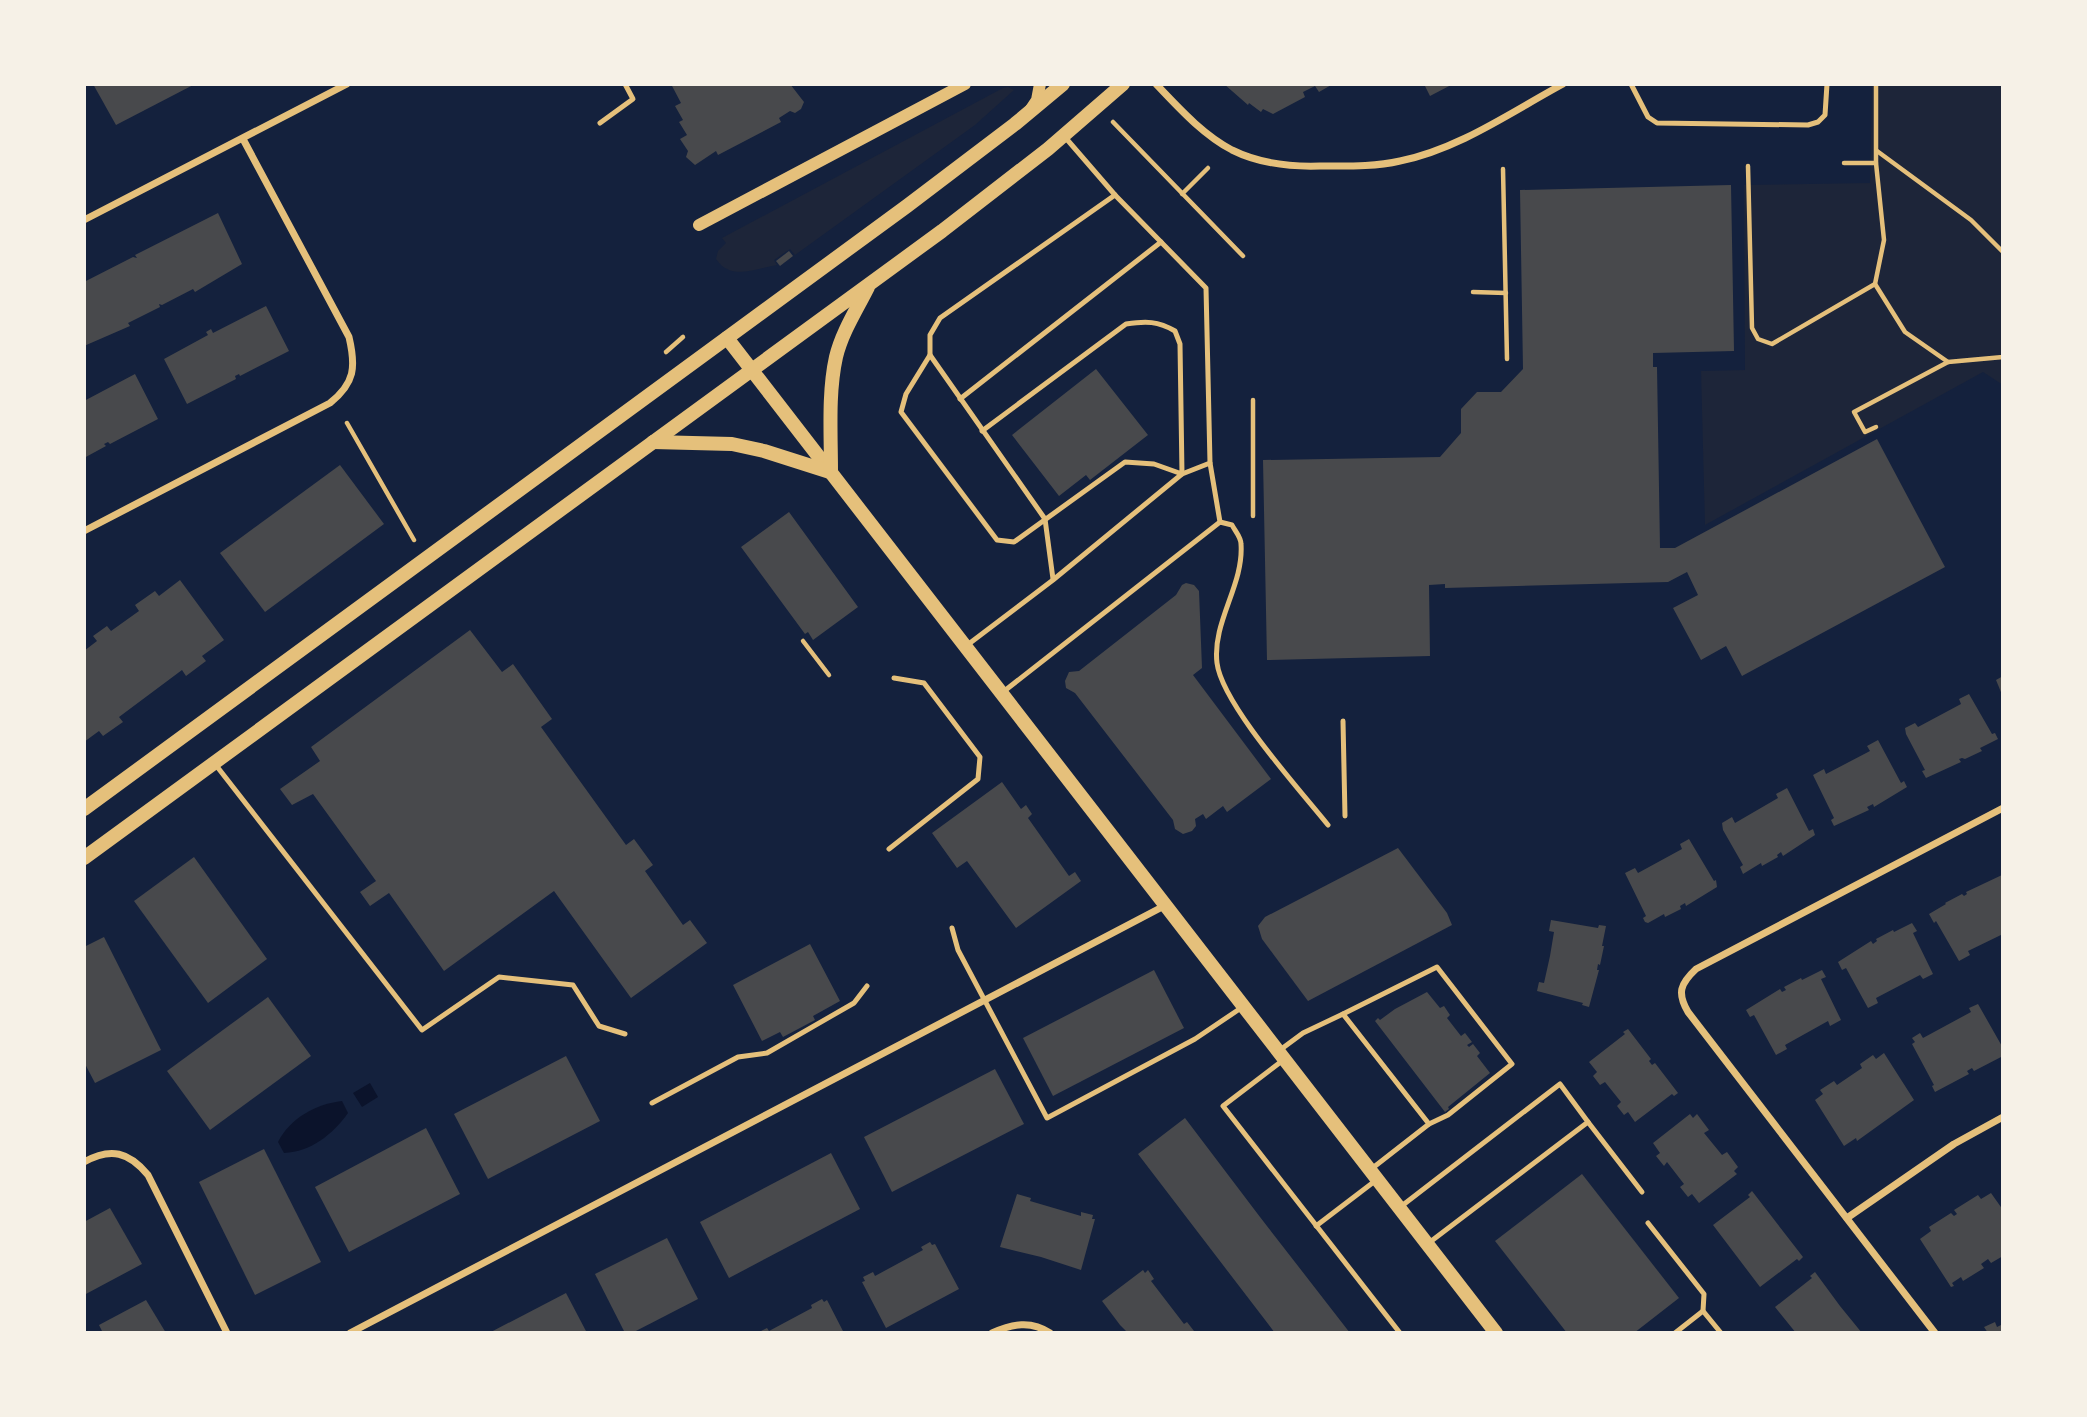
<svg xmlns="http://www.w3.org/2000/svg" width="2087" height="1417" font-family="'Archivo Narrow',sans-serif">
	<rect width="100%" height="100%" fill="#14213d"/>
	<g fill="#1d2539">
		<polygon points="1872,84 2003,84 2003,385 1983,372 1705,525 1701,371 1745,370 1744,185 1870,183"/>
		<path d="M1008,87L1014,90L975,125L795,255L790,249L774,260L777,265C754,269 731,281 716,259L718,251L726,243L722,238L1003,88Z"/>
	</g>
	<g fill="#0b132b">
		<polygon points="370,1083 378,1097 362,1107 353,1093"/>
		<path d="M342,1101L348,1113C333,1134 311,1152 284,1153L278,1142C290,1118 316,1104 342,1101Z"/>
	</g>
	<g fill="#48494c">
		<polygon points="93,84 195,84 116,125"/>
		<polygon points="671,84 790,84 804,102 801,109 795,113 790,111 779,118 781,122 718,155 716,151 695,165 686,157 688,151 680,139 687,135 679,122 683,120 675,106 681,103"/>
		<polygon points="1224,84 1333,84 1319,92 1315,86 1303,92 1305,97 1273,114 1263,109 1261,112 1249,103 1248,105"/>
		<polygon points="1424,84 1453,84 1430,96"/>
		<polygon points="1731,185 1734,351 1653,353 1653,367 1657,367 1660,548 1675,548 1877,439 1945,567 1742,676 1726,646 1701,660 1673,608 1698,595 1687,572 1668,582 1445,588 1445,584 1429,585 1430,656 1267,660 1263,460 1440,457 1461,433 1461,409 1477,392 1501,392 1523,369 1520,190"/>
		<polygon points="218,213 242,264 195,292 193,289 162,305 159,304 160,307 128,323 130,326 84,346 84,282 133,257 137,258 135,255"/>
		<polygon points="789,251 793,256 780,266 776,261"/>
		<polygon points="266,306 289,351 240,376 239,374 235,376 236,379 187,404 164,359 208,335 206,332 211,329 213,333"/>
		<polygon points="1096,369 1148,435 1090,480 1086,475 1059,496 1012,435"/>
		<polygon points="135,374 158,419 110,444 108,442 104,444 106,446 84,458 84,401"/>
		<polygon points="340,465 384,524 265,612 220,553"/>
		<polygon points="789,512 858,607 813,640 808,632 805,634 741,547"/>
		<polygon points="180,580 224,640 202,656 206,661 186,676 182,670 119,717 123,722 103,736 99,731 84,742 84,651 97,641 93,636 107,626 111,631 139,611 135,605 155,591 159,596"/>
		<polygon points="1186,583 1194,585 1199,591 1202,668 1193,675 1271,779 1227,812 1223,806 1206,819 1203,814 1195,819 1196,826 1192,831 1183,834 1175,829 1173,820 1075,693 1066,688 1065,681 1069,672 1079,671 1176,595 1182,585"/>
		<polygon points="470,630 502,672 513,664 552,719 541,727 626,845 634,839 653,865 645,871 683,925 690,920 707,943 631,998 554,891 444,971 389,893 370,906 360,892 376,881 313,794 292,805 280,789 320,761 311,747"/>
		<polygon points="2003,676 2003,697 1996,680"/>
		<polygon points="1969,694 1992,734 1995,733 1998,739 1980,748 1982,751 1965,759 1962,758 1959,759 1961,762 1926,778 1922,771 1925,770 1906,734 1905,728 1915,723 1918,727 1961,704 1959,699"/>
		<polygon points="1878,740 1901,783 1904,781 1907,787 1874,807 1873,804 1867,807 1869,810 1834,826 1831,820 1834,818 1813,775 1824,769 1826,774 1870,751 1867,746"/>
		<polygon points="1002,782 1021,809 1026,805 1032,814 1028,818 1069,876 1075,872 1081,881 1016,928 967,861 957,868 932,833"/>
		<polygon points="1787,788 1809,831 1813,829 1815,835 1783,856 1781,852 1777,855 1778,857 1762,866 1761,863 1743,874 1740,867 1743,865 1723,830 1722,823 1732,817 1735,823 1778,798 1776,794"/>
		<polygon points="1689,839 1714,881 1716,880 1717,887 1686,906 1685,903 1680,906 1681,909 1665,917 1664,914 1648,923 1645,922 1643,918 1646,916 1625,873 1635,868 1638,873 1682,849 1680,844"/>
		<polygon points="1398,848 1447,913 1452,925 1308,1001 1262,939 1258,926 1265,917"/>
		<polygon points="194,857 267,959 208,1003 134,901"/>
		<polygon points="2002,875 2003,934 1968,951 1970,955 1959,961 1936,921 1934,923 1929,914 1946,904 1945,903 1962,894 1964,896 1967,894 1966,892"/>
		<polygon points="1551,920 1598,928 1599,925 1606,926 1602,946 1604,946 1600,965 1598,964 1597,970 1599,970 1589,1007 1582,1005 1583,1003 1537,991 1539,982 1544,983 1550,956 1554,932 1549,931"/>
		<polygon points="1912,923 1917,931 1913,933 1933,974 1923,979 1920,975 1876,998 1878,1003 1868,1008 1846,968 1842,970 1838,962 1871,941 1873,944 1877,941 1876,939 1893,930 1894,932"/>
		<polygon points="104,937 161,1050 95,1083 84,1062 84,947"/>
		<polygon points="810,944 840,1001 813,1016 815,1020 783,1037 780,1032 762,1041 733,985"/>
		<polygon points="1154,970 1184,1028 1053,1096 1023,1038"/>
		<polygon points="1822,970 1826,977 1821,979 1841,1020 1830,1026 1828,1021 1785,1045 1787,1049 1776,1055 1754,1015 1750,1017 1746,1010 1780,989 1782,992 1786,990 1784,987 1801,978 1802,980"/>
		<polygon points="1427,992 1440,1008 1444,1006 1450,1015 1447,1018 1461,1036 1465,1033 1472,1042 1467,1045 1469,1047 1473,1044 1480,1053 1477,1056 1490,1073 1448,1107 1449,1109 1445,1112 1375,1021 1378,1018 1380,1020 1395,1009"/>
		<polygon points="268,997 311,1056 210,1130 167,1071"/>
		<polygon points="1978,1004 2003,1048 2003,1056 1974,1071 1972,1068 1967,1071 1969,1074 1935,1092 1932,1086 1934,1085 1912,1044 1915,1042 1912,1038 1920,1033 1923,1038 1971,1012 1969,1008"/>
		<polygon points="1628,1029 1651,1059 1649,1061 1652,1065 1655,1063 1678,1093 1674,1096 1672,1094 1635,1122 1628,1112 1624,1115 1617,1106 1621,1102 1605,1082 1600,1085 1593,1076 1597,1072 1589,1062 1625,1034 1623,1032"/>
		<polygon points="1884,1053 1914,1100 1857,1141 1856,1138 1844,1146 1815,1100 1823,1094 1820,1090 1834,1081 1837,1085 1862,1068 1860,1064 1873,1055 1876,1059"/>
		<polygon points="566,1056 600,1121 488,1179 454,1114"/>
		<polygon points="995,1069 1024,1124 892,1192 864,1137"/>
		<polygon points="1690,1114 1693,1118 1697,1114 1709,1130 1704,1133 1722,1155 1727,1152 1738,1167 1734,1171 1737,1174 1699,1203 1692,1194 1688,1197 1680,1187 1684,1184 1667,1162 1664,1166 1656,1156 1660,1153 1653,1143"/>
		<polygon points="1185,1118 1260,1217 1350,1333 1275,1333 1138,1154"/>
		<polygon points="426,1128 460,1194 349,1252 315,1187"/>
		<polygon points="264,1149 321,1262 255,1295 199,1182"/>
		<polygon points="831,1153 860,1209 729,1278 700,1222"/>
		<polygon points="1582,1174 1679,1298 1634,1333 1567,1333 1495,1241"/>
		<polygon points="1752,1191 1803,1257 1799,1261 1797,1259 1760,1287 1713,1225 1750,1197 1748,1195"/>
		<polygon points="1991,1193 2003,1210 2003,1256 1991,1263 1988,1259 1981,1264 1984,1268 1963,1281 1961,1277 1952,1283 1954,1286 1951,1287 1920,1239 1931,1231 1929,1227 1951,1213 1954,1216 1957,1214 1954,1210 1978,1195 1981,1199"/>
		<polygon points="1017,1194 1031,1198 1030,1201 1081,1216 1081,1212 1093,1215 1092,1219 1095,1219 1081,1270 1041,1257 1000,1247"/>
		<polygon points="110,1208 142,1264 84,1295 84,1222"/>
		<polygon points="667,1238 698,1299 632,1333 625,1333 595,1274"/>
		<polygon points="930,1242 932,1245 935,1244 959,1289 886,1328 862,1282 865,1281 863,1277 873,1272 875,1276 923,1250 921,1247"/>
		<polygon points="1143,1270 1145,1273 1148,1270 1154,1279 1151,1281 1184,1324 1187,1322 1194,1331 1192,1333 1128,1333 1120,1325 1102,1301"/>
		<polygon points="1815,1272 1840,1306 1862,1333 1796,1333 1775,1307 1812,1278 1810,1276"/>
		<polygon points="566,1293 587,1333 489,1333"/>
		<polygon points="822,1299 824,1302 827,1300 844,1333 757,1333 767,1328 769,1331 812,1308 811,1305"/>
		<polygon points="146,1300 166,1333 103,1333 99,1325"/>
		<polygon points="1995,1322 1997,1327 2003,1324 2003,1333 1988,1333 1984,1327"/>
	</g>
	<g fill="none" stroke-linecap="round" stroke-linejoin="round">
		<g stroke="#e5c07b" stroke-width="4.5">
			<polyline points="1876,84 1876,163 1884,240 1875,284 1905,332 1948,362 2003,357"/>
			<polyline points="1113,122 1243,256"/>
			<polyline points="1877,151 1971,220 2003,252"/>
			<polyline points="1844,163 1876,163"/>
			<polyline points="1748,166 1752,328 1758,339 1772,344 1875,284"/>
			<polyline points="1503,169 1507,359"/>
			<polyline points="1182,194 1208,168"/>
			<polyline points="1473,292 1506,293"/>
			<polyline points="666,352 683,337"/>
			<polyline points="347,423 414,540"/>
			<polyline points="1876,427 1865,432 1854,412 1948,362"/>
			<polyline points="1253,516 1253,400"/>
			<polyline points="803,641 829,675"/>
		</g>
		<g stroke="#e5c07b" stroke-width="5">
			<polyline points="1631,84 1648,117 1657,123 1808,125 1818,122 1825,115 1827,84"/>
			<polyline points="600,123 633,99 625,84"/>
			<path d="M930,355L906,394L901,412L997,540L1014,542L1125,462L1154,464L1182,474L1180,344L1175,331C1158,321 1146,321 1126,324L982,431"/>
			<polyline points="960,399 1161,242"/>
			<path d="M1220,522L1232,525C1235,531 1241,537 1241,544C1244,585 1212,622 1217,663C1222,704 1300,790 1328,825"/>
			<polyline points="1053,579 1045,519 930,355 930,335 940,318 1115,195"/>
			<polyline points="966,646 1053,580 1182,474 1210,463 1206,288 1115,195 1064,136"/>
			<polyline points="1003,692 1220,522 1210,463"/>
			<polyline points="1343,721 1345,816"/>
			<polyline points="215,764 422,1030 499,977 573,985 599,1026 625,1034"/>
			<polyline points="889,849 978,779 980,757 924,683 894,678"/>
			<polyline points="952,928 958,950 1047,1118 1195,1039 1241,1008"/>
			<polyline points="1343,1014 1437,967 1512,1064 1448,1115 1429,1124"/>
			<polyline points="1280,1050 1303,1033 1343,1014 1429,1124 1370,1170"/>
			<polyline points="1282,1061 1223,1106 1400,1333"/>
			<polyline points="652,1103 738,1057 767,1053 854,1003 867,986"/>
			<polyline points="1588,1122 1642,1192"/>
			<polyline points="1399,1208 1560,1084 1588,1122 1430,1242"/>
			<polyline points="1648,1223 1704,1294 1703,1311"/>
			<polyline points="1316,1226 1375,1181"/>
			<polyline points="1675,1333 1703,1311 1721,1333"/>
		</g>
		<g stroke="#e5c07b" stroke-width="7">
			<path d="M1156,84C1179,108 1202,134 1232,150C1260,164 1290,167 1320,166C1347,166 1374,167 1400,161C1459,149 1511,112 1563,84"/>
			<polyline points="84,220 347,84"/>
			<path d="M84,531L330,403C355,383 356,367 349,337L243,139"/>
			<path d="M84,1162C111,1147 129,1152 148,1175L227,1333"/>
			<polyline points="1847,1218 1954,1144 2003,1117"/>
			<polyline points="350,1333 1166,905"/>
			<path d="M992,1333C1012,1324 1031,1320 1050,1333"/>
			<path d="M1935,1333L1688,1012C1677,993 1680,984 1696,969L2003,808"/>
		</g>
		<g stroke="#e5c07b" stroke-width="12">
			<polyline points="1031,109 1037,100 1040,84"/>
			<polyline points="699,225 965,84"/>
		</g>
		<g stroke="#e5c07b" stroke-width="14">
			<polyline points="727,338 1496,1333"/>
			<polyline points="653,442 732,444 764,451 830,472"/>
			<path d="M831,472C831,434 828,393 836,357C842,332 857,309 868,287"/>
			<polyline points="84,809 907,206 1015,124 1063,84"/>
			<polyline points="84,858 942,231 1048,149 1123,84"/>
		</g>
	</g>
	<rect width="2087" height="1417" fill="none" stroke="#f6f1e7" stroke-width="172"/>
</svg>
